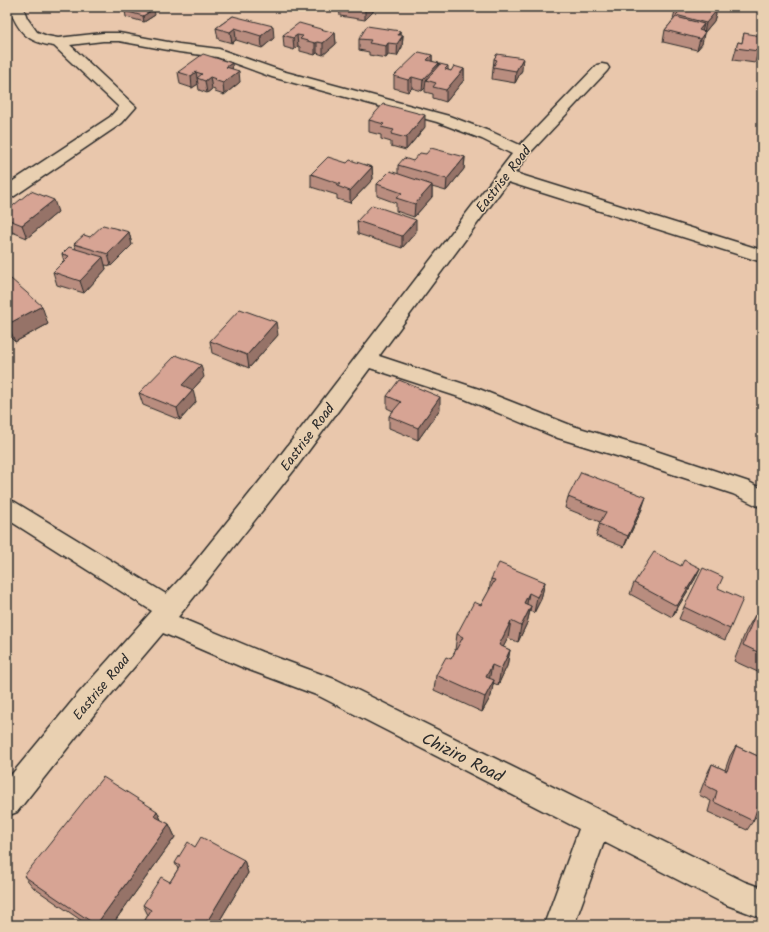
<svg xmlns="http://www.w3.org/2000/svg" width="769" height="932" font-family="Kalam,sans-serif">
	<rect width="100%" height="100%" fill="#e9c7ac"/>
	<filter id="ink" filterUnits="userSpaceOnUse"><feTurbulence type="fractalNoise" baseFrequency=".025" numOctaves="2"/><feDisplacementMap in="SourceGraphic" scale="8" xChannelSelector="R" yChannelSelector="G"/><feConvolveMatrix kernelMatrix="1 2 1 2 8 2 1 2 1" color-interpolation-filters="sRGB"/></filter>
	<g filter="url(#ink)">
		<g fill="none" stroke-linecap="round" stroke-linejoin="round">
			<g stroke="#2b2b2b" stroke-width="3">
				<path id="minor" d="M9,7H23L27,18L37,32L47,36L58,38L103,33H119L179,44L219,49L282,71L449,116L494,133L520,145L597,65L602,64L607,65L609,68L607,71L528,155L515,173L762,250V262L508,182L379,356L479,389L573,426L647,448L749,482L762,489V508L733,494L633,461L558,438L465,399L370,368L295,469L206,582L178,617L262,652L337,680L745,882L762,888V918L727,905L604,842L574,925H544L579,829L319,696L244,668L163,633L96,712L17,812L7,816V780L78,694L152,611L7,519V499L15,502L166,594L190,568L279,457L512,154L482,139L437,122L272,77L217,57L179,52L119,41H103L70,45L136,107L122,123L13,197L7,198V185L110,117L119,107L54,46C27,42 18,32 9,7Z"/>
			</g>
			<use href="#minor" fill="#e9d0b1" fill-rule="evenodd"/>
		</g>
		<g fill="#b98d7f" stroke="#2b2b2b">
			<polygon points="339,7 373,7 373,12 365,20 340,16"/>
			<polygon points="676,7 717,10 714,21 704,33 702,44 697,50 663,42 665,30 674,19 673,19"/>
			<polygon points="125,11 155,15 144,22 126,17"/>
			<polygon points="233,16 274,38 262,48 236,40 232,43 218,39 216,28"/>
			<polygon points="400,31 400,35 403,35 402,47 397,56 388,55 386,58 369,55 369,52 359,50 359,39"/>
			<polygon points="335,33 336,44 323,55 317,53 315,55 300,51 300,47 298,46 294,50 284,47 283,35"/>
			<polygon points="744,33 758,51 755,63 733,60 738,42 742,43"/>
			<polygon points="497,54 522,70 515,83 492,79 494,59"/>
			<polygon points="432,55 432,61 439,65 448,66 448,70 451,71 464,69 464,80 446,102 433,98 433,94 425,92 425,88 422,91 412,88 408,92 394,88 394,76"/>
			<polygon points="232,69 240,82 224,95 215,92 215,90 212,89 207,93 199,90 198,84 192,88 180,84 178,72"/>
			<polygon points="369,120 425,127 406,150 391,146 391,142 381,139 381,135 369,132"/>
			<polygon points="426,154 465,157 464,169 446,191 432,187 432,197 414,217 396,211 396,203 377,196 377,184 398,174 398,165 413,161"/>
			<polygon points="347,163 372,167 373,179 350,203 337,199 337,195 311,187 311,174"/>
			<polygon points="7,208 9,209 58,212 27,238 7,230"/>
			<polygon points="357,221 416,232 402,248 358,234"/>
			<polygon points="129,232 132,245 111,266 105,265 106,269 84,293 57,285 53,272 64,261 62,254 76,249 74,244 90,237"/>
			<polygon points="7,281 48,324 15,342 11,338 7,340"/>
			<polygon points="278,335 249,368 212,353 210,341"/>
			<polygon points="204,377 192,390 196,402 180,420 143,405 139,393"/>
			<polygon points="387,396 440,409 418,440 389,428 389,416 393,411 387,408"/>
			<polygon points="568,497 642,509 624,547 596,536 600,522 565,508"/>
			<polygon points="681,566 700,568 695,579 672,617 630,594 634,583"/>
			<polygon points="491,579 545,582 541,599 534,613 530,611 527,623 518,642 508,638 503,647 510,650 507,666 498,685 493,683 491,696 482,712 434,690 436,675 451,659 456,650 455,650 457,634 481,605 489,591"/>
			<polygon points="718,588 730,629 725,640 679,619 684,607"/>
			<polygon points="755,615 762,618 762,674 734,661 746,631"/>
			<polygon points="736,746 762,758 762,821 755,817 753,821 747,830 708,812 711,801 699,795 707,774 712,764 725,770 730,756"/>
			<polygon points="157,811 161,820 169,824 175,837 112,925 88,925 34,888 24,876"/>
			<polygon points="195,847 244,860 248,873 217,925 146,925 144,922 148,915 143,905 170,882 178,869 175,863"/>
		</g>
		<g fill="#967368" stroke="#2b2b2b">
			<polygon points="367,7 373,7 373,12 365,20 365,9"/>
			<polygon points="154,9 155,15 144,22 143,16"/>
			<polygon points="717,10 714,21 704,33 702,44 697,50 700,39 704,33 706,23"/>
			<polygon points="704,24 701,36 699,30"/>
			<polygon points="273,26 274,38 262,48 261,36"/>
			<polygon points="235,28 236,40 232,43 230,32"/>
			<polygon points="400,31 400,41 403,35 402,47 397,56 398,35"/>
			<polygon points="335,33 336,44 323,55 323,43"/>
			<polygon points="297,35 298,46 294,50 293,38"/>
			<polygon points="317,42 317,53 315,55 315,43"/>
			<polygon points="388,43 388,55 386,58 386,46"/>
			<polygon points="432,55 432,67 427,60"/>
			<polygon points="523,58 522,70 515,83 516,71"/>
			<polygon points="232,63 233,74 226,67"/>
			<polygon points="439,63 438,75 426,80 425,88 422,91 423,80"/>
			<polygon points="464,69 464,80 446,102 446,90"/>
			<polygon points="239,71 240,82 224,95 223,83"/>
			<polygon points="196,72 198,84 192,88 191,76"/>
			<polygon points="210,77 212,89 207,93 205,81"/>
			<polygon points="412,77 412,88 408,92 408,80"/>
			<polygon points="425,115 425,127 406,150 406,138"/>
			<polygon points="465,157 464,169 446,191 447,179"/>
			<polygon points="372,167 373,179 350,203 350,191"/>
			<polygon points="432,185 432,197 414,217 415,204"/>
			<polygon points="54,200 58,212 27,238 22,225"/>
			<polygon points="416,220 416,232 402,248 402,236"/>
			<polygon points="129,232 132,245 111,266 108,254"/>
			<polygon points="103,257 106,269 84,293 80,281"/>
			<polygon points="42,306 48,324 15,342 8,324"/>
			<polygon points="276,322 278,335 249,368 247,355"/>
			<polygon points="7,328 11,338 7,340"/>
			<polygon points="201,365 204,377 185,398 182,385"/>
			<polygon points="193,390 196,402 180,420 177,408"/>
			<polygon points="440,397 440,409 418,440 418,428"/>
			<polygon points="646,497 642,509 624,547 628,536"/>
			<polygon points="700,568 695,579 672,617 677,606"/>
			<polygon points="545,582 541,599 534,613 537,597"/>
			<polygon points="529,593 526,609 524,603"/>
			<polygon points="531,606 527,623 518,642 521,626"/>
			<polygon points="511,621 508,638 496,661 499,645"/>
			<polygon points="510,650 507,666 498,685 501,669"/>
			<polygon points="492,665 489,681 486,677"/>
			<polygon points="494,680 491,696 482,712 485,697"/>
			<polygon points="157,811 163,824 154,816"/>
			<polygon points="169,824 175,837 112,925 96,925"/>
			<polygon points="244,860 248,873 217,925 205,925"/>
		</g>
		<g fill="#d7a494" stroke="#2b2b2b">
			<polygon points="131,7 146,7 154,9 143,16 125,11"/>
			<polygon points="353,7 367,7 365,9"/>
			<polygon points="676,7 707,7 717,10 706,23 676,15 682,9"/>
			<polygon points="233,16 273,26 261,36 235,28 230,32 216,28"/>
			<polygon points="676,17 704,24 699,30 705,32 700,39 665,30"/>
			<polygon points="299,23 335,33 323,43 317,42 315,43 300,39 303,36 297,35 293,38 283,35"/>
			<polygon points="367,26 400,31 398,35 403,35 397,44 388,43 386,46 369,43 371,40 359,39"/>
			<polygon points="744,33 761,36 758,51 736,48 738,42 742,43"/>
			<polygon points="419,52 432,55 427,60 439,63 423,80 412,77 408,80 394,76"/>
			<polygon points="203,54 232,63 226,67 239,71 223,83 214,80 216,79 210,77 205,81 197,78 202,74 196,72 191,76 178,72"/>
			<polygon points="497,54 523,58 516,71 493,67 497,60 494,59"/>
			<polygon points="440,64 448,66 445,69 451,71 454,66 464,69 446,90 433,87 436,83 426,80"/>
			<polygon points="383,104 425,115 406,138 391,134 394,130 381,127 384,124 369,120"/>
			<polygon points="431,148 465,157 447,179 398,165 404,158 413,161 420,153 426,154"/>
			<polygon points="328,157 347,163 350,160 372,167 350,191 337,186 340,184 311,174"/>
			<polygon points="390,171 432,185 415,204 396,198 402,193 377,184"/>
			<polygon points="31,191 54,200 22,225 7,219 7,208 9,209"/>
			<polygon points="372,205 416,220 402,236 357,221"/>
			<polygon points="103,225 129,232 108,254 74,244 84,235 90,237"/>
			<polygon points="69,247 103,257 80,281 53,272 69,256 62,254"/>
			<polygon points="11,279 42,306 8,324 7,323 7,281"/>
			<polygon points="240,309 276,322 247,355 210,341"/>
			<polygon points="176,355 201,365 182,385 193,390 177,408 139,393"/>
			<polygon points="399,380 440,397 418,428 389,416 401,402 387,396"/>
			<polygon points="581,472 646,497 628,536 599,524 606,512 568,497"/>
			<polygon points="654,552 681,566 684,560 700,568 677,606 634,583"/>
			<polygon points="499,563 545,582 537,597 529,593 524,603 531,606 521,626 511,621 499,645 510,650 501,669 492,665 486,677 494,680 485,697 436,675 446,657 451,659 463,637 457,634 474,602 481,605 495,580 491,579"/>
			<polygon points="703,568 723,577 718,588 743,599 730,629 684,607"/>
			<polygon points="755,615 762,618 762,654 743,645"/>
			<polygon points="736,746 762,758 762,808 758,806 753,821 714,802 717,791 705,785 712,764 727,771"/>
			<polygon points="103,777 157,811 154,816 169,824 96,925 24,876"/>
			<polygon points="201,837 244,860 205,925 149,925 144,922 151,910 143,905 161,877 170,882 180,866 175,863 188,842 195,847"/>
		</g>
	</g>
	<g text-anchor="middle" stroke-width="3" stroke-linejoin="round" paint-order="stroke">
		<g font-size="14" fill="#2b2b2b" stroke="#e9d0b1">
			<text transform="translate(503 179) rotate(-52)" y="5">Eastrise Road</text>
			<text transform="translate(307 437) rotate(-53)" y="5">Eastrise Road</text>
			<text transform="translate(101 687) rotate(-50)" y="5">Eastrise Road</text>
		</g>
		<g font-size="17" fill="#2b2b2b" stroke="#e9d0b1">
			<text transform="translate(463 757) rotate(27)" y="6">Chiziro Road</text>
		</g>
	</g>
	<rect width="769" height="932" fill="none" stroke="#e9d0b1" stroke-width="24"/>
	<rect x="12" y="12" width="745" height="908" fill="none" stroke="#2b2b2b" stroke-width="1.5" filter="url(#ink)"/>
</svg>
